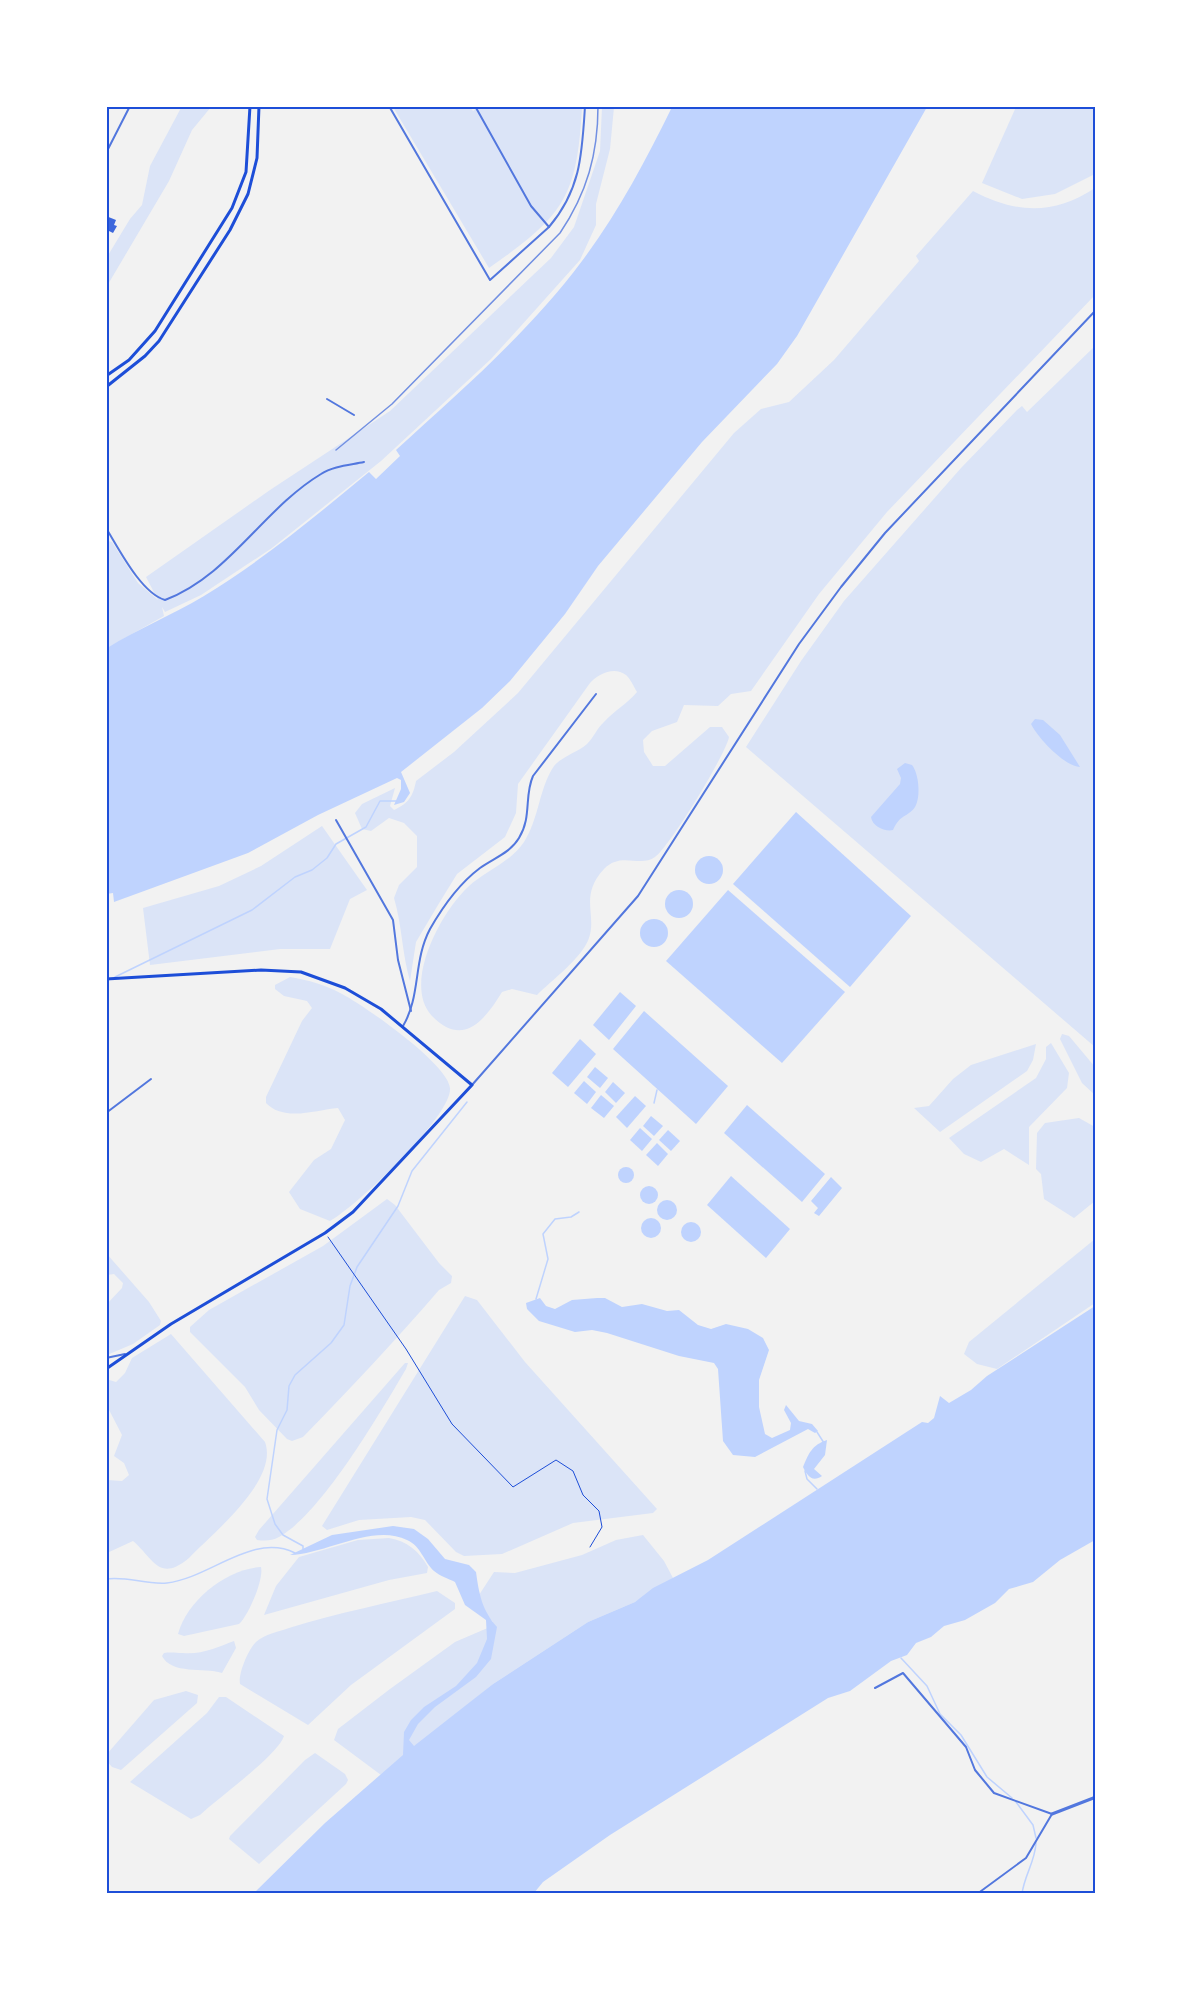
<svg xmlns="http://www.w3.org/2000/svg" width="1202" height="2000" font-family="'PT Serif',serif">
	<rect width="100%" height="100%" fill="#f2f2f2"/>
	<g fill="#dbe4f7">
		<polygon points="182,106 211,107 192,130 169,181 107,286 107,257 130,219 142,205 150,166"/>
		<path d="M480,106L582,107C577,199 563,216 489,268L393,107H470L473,111Z"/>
		<polygon points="602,107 614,107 610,149 596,204 596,225 580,260 520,327 491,359 381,461 272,548 201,595 165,612 162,607 164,616 107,648 108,541 112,542 138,583 158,600 146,577 270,490 390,411 551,258 574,227 600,151"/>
		<polygon points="1016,107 1095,107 1095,174 1055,194 1022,199 982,183"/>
		<path d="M1095,188V295L887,512L819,594L751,691L731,694L718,706L684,705L677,722L652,731L643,740L644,752L653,766H665L710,727H722L729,737C726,754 669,848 655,857C640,868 621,851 604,869C579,896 597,914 589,938C583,957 551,981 537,995L512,989L502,992C486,1018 464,1049 432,1016C402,984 441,912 468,887C486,870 510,863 524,842C539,819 539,788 554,766C561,757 578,752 587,744C594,737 597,728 604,722C614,711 628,703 637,692C634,687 630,678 626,675C614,666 598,674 590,683L518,784L516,813L505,837L457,874L438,905L416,942L410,981C402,954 402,925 394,898L399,885L417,867V836L404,823L389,818L371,831L362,829L355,813L362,804L395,788L390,806L394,810C409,803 413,796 416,781L454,752L518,693L734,433L761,409L789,402L834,360L919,261L916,256L973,191C1017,214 1054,215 1095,188Z"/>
		<polygon points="1095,346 1095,1047 746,747 801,661 844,601 961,468 1017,410 1022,406 1027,412"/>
		<polygon points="322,826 367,890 350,899 330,949 280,949 150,965 143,908 219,886 261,866"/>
		<path d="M290,977C308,980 326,985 342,994C365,1006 448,1064 450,1088C453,1115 355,1208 330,1221L300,1209L289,1192L314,1160L331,1149L345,1120L338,1108C316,1110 284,1122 266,1103V1097L302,1021L312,1008L307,1001L284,996L275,989V985Z"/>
		<polygon points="1062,1034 1069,1036 1095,1067 1095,1095 1082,1083 1060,1039"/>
		<polygon points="1051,1043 1069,1073 1067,1088 1029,1127 1029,1165 1004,1149 981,1162 964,1154 949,1138 1036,1078 1046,1059 1046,1047"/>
		<polygon points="1036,1044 1033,1060 1027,1071 940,1132 914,1108 929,1106 953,1079 971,1065"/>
		<polygon points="1079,1118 1095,1127 1095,1201 1074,1218 1044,1199 1041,1174 1036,1169 1037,1133 1045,1123"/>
		<path d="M387,1199L395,1205L439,1263L452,1276L451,1283L439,1290C396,1340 350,1389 303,1437L292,1441L287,1439L259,1410L245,1387L190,1332V1327L209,1310L323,1246Z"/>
		<polygon points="1095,1239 1095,1303 997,1369 977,1364 964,1354 969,1342"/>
		<polygon points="106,1253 149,1302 161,1321 160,1325 133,1344 107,1355 107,1304 122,1288 123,1283 114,1274 107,1275"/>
		<polygon points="465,1296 477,1300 525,1362 657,1509 653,1513 573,1523 502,1554 464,1556 456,1552 425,1520 411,1517 359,1520 327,1530 322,1526"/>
		<path d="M171,1334L265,1442C279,1480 214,1532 189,1558C159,1583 154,1559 133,1541L107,1553V1480L122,1481L129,1475L124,1463L114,1456L122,1435L107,1406L106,1379L116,1382L125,1373L132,1358Z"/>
		<path d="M405,1363H408L406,1369C380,1413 322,1513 279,1537C272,1541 265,1541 257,1540L255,1537L259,1530Z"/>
		<polygon points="643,1535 664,1561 673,1578 635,1602 588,1622 493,1684 381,1775 334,1740 338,1729 390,1689 455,1642 490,1627 493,1622 486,1614 479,1595 494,1572 515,1573 582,1555 616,1540"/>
		<path d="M389,1538C407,1541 419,1551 428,1567L427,1573L389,1580L264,1615L276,1586L299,1557L358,1540Z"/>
		<path d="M261,1567C264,1580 248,1616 239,1624L184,1636L178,1634C187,1600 227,1569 261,1567Z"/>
		<path d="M437,1591L455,1603V1609L351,1685L308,1725L240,1684C238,1674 248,1650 256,1642C265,1634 278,1632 289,1628C338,1613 387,1603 437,1591Z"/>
		<path d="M234,1641L236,1648L222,1673C203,1667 172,1675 162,1656L164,1653C171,1652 176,1653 183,1653C201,1655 218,1647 234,1641Z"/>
		<polygon points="186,1691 198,1695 197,1703 121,1770 112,1767 107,1761 107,1754 154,1700"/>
		<path d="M219,1697H226L284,1736C278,1755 218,1798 200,1815L191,1819L130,1782L207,1713Z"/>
		<polygon points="315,1753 345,1774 348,1780 346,1784 259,1864 229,1839 230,1836 305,1760"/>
	</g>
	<g fill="#bfd3fe">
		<path d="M672,107H927L797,336L777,364L702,442L598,566L565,614L510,681L482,708L401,772L410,793L404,802L394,805L401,789V780L397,778L318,815L248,853L114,902L113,893L106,894L107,648C138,629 172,615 204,596C263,560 316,516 369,472L376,479L400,456L396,450C461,391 529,332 582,261C618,213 646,160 672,107Z"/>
		<path d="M1035,719L1043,720L1060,735L1080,767C1064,766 1038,738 1031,724Z"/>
		<path d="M905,763L912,765C919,774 921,797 915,807C907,818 901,813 893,830C885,832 872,826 871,817L900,784L901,778L897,769Z"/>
		<polygon points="796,812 911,916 850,987 733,884"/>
		<circle cx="709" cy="870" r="14"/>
		<polygon points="728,890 845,992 782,1063 666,961"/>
		<circle cx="679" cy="904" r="14"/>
		<circle cx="654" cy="933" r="14"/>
		<polygon points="620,992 636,1006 609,1040 593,1025"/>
		<polygon points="644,1011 728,1086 696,1124 613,1049"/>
		<polygon points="580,1039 596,1054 568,1087 552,1073"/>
		<polygon points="595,1067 608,1078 600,1088 587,1077"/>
		<polygon points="584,1081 596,1092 587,1104 574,1093"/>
		<polygon points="613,1082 625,1093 616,1103 605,1092"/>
		<polygon points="601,1095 614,1106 604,1118 591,1108"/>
		<polygon points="635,1096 646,1106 627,1128 616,1117"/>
		<polygon points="747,1105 825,1174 802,1202 724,1133"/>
		<polygon points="651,1116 663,1126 654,1136 643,1126"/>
		<polygon points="640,1128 652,1139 642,1151 630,1140"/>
		<polygon points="668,1130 680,1141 671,1151 659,1140"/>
		<polygon points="657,1143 668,1154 658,1166 646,1155"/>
		<circle cx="626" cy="1175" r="8"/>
		<polygon points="731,1176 790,1229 766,1258 707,1205"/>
		<polygon points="831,1177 842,1188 819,1216 814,1213 818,1208 811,1201"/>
		<circle cx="649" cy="1195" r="9"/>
		<circle cx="667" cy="1210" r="10"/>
		<circle cx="651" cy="1228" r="10"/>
		<circle cx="691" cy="1232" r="10"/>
		<polygon points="540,1298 546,1306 555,1309 572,1300 597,1298 605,1298 622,1307 642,1304 667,1311 679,1310 698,1325 711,1329 726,1324 748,1329 763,1338 769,1350 759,1380 759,1407 765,1434 772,1438 790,1430 791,1423 784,1410 786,1405 799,1421 812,1424 818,1431 815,1433 808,1429 755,1457 733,1455 723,1441 718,1369 714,1363 679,1356 607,1333 592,1330 575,1332 539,1321 527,1309 526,1303"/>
		<path d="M1095,1306V1540L1060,1560L1033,1582L1009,1589L995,1603L965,1620L944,1626L931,1637L916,1643L907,1655L891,1661L850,1691L828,1698L610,1835L543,1882L534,1893H254L325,1823L403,1755L404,1732L411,1720L424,1707L456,1686L477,1663L487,1639L486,1620L465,1605L455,1582C449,1579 440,1576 434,1571C424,1562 421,1546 407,1540C373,1523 326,1554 290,1555L332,1535L393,1526L414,1529L428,1539L445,1559L469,1565L476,1572C479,1594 482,1610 497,1627L491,1659L476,1677L435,1707L418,1724L409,1740L414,1746L493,1684L588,1622L635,1602L653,1588L708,1560L922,1422L928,1423L934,1418L940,1396L949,1403L971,1390L987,1376Z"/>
		<path d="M827,1440L825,1455L814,1469L822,1476C812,1483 807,1475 803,1467C809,1453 812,1445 827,1440Z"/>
	</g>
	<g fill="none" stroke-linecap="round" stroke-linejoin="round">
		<g stroke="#bfd3fe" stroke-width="1.5">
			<polyline points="115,977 252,910 295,877 312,870 327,858 336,844 366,827 380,801 396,801"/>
			<polyline points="654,1103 657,1090"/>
			<polyline points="536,1299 548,1259 543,1234 555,1219 571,1217 579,1212"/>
			<polyline points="817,1432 824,1443"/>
			<polyline points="805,1471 807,1479 817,1489"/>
			<polyline points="303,1549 303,1546 283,1535 275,1524 267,1499 277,1430 287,1410 289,1386 295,1375 331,1343 344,1325 350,1286 357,1267 398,1206 412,1171 467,1102"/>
			<path d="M106,1579C128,1576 146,1585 167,1583C210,1578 253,1532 295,1553"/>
			<polyline points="901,1658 927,1686 940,1714 961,1735 987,1777 1012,1798"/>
			<polyline points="1016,1802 1033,1825 1036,1838"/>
			<path d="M1022,1894C1024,1876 1035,1862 1036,1843"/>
		</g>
	</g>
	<polygon fill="#3d67dc" points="106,216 116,220 114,225 117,226 113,233 109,231 106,236"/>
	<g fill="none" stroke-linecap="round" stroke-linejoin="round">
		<polyline stroke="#1d4ed8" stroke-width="1" points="328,1237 406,1349 452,1424 513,1487 556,1460 573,1471 583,1495 599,1511 602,1527 590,1547"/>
		<g stroke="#5277de" stroke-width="2">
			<polyline points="389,106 490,280 549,227 531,206 475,106"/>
			<polyline points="106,153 130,106"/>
			<path d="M549,227C581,189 582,154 585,106"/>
			<polyline points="327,399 354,415"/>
			<path d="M106,528C119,549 141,593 165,600C229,576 263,509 321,474C333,466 350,465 364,462"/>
			<polyline points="336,820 393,920 398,960 411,1011"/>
			<path d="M403,1026C421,996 413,961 430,929C442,908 460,883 480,868C494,858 510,853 519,838C532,817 524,796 533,776L596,694"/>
			<polyline points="472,1085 638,896 799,644 841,587 885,533 1096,310"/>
			<polyline points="106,1113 151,1079"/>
			<polyline points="106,1358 125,1354"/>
			<polyline points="875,1688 903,1673 966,1747 975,1770 994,1793 1052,1814 1026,1858 977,1894"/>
		</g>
		<polyline stroke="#5277de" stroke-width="3" points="1052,1814 1096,1797"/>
		<g stroke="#1d4ed8" stroke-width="3">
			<polyline points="106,376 129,360 155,331 232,208 246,172 250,106"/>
			<polyline points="106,387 145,356 159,341 230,230 248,194 257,158 259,106"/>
			<polyline points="106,979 261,970 301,972 345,988 381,1009 472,1085 353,1212 325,1233 171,1324 106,1369"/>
		</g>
		<path stroke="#7290e2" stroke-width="1.5" d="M336,450L392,404L560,233C587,193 598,154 598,106"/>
	</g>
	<rect width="1202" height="2000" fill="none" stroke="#ffffff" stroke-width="216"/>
	<rect x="108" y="108" width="986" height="1784" fill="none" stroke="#1d4ed8" stroke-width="2"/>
</svg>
